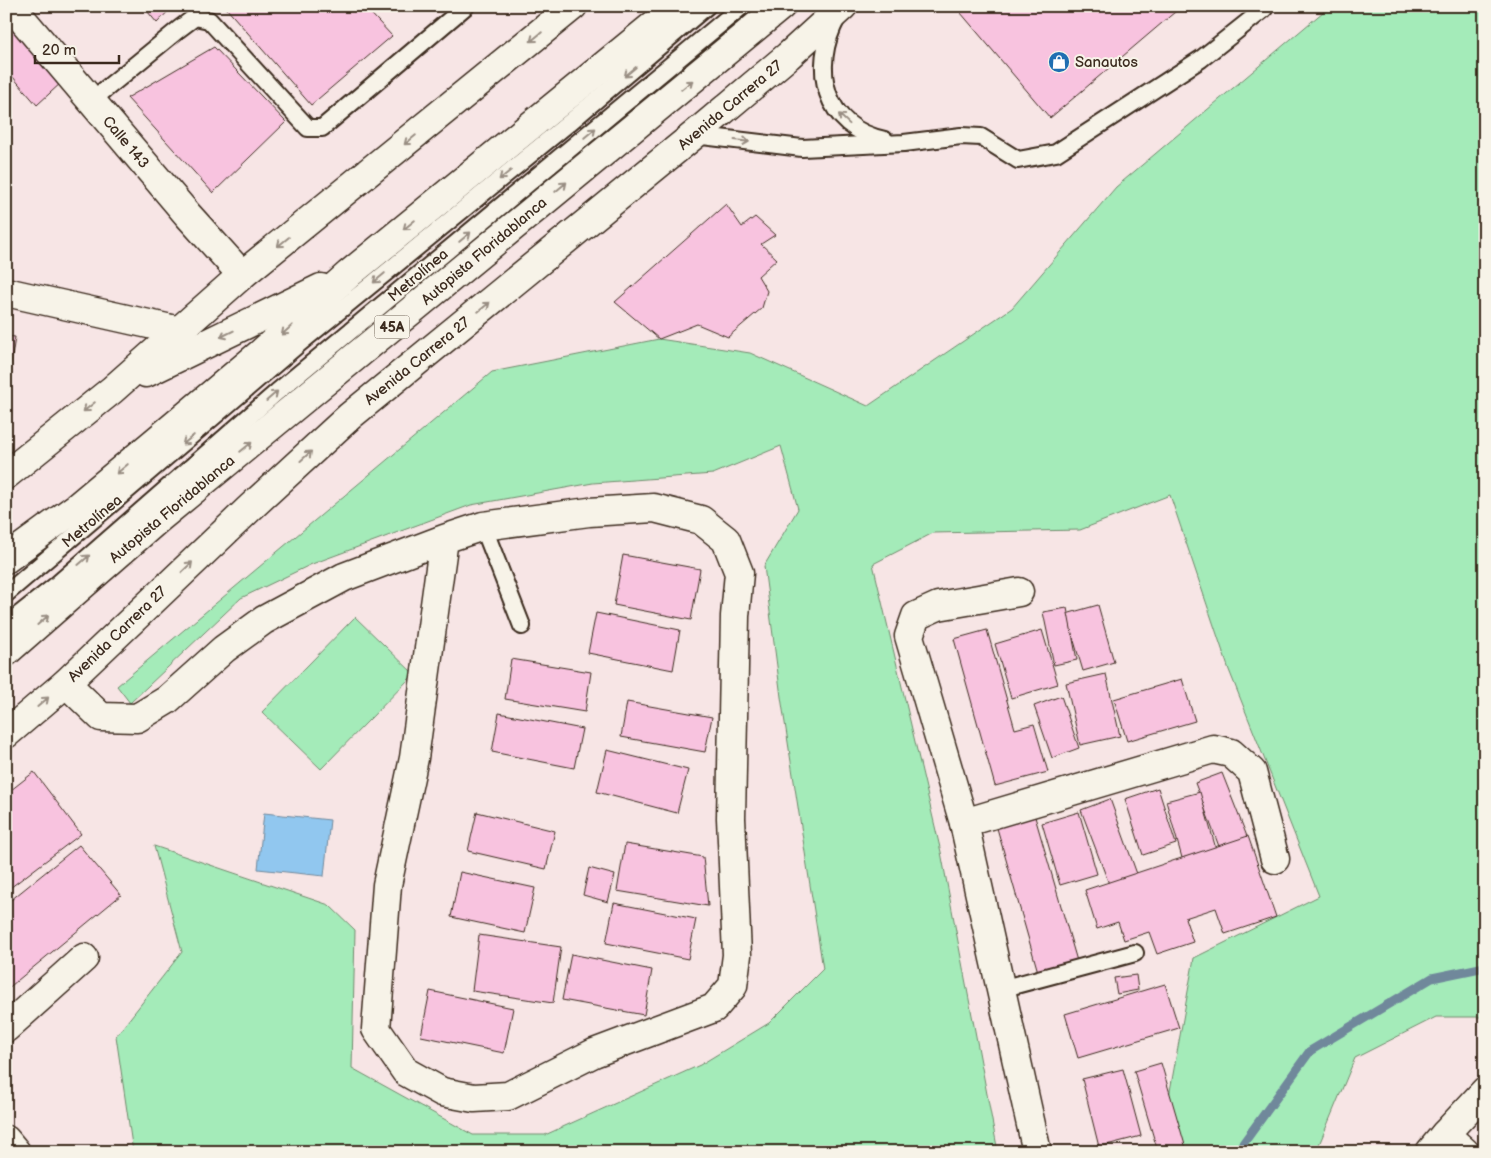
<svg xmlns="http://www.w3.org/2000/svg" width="1491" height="1158" font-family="'Balsamiq Sans',sans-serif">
	<rect width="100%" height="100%" fill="#f7e5e5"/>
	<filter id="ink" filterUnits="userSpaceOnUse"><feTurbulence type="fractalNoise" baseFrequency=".02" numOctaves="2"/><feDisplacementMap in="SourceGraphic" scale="10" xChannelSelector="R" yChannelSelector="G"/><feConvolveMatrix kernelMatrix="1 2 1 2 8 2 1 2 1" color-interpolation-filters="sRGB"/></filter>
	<g filter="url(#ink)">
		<g fill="#a4ebb9" stroke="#708a6c">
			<polygon points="1330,6 1485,6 1485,1017 1436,1017 1355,1058 1316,1152 1159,1152 1194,958 1319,896 1229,670 1170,495 1080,530 933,533 873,564 941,852 998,1152 133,1152 116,1036 182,952 154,846 329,905 355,930 352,1068 473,1135 545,1135 700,1065 769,1023 823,969 781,697 764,566 798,509 781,446 713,474 593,483 471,505 312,564 241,598 130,703 117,686 492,372 659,339 750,353 868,406 1012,308 1116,187"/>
			<polygon points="355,617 414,674 321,769 262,712"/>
		</g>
		<polygon fill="#91c7ef" stroke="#6f889b" points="264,813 330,820 324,876 258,869"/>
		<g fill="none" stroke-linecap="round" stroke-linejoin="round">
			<polyline stroke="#6f889b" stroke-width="9" points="1237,1152 1310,1051 1432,978 1485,967"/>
		</g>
		<g fill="#f8c3df" stroke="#3b2a1e">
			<polygon points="143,6 173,6 157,23"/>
			<polygon points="228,6 364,6 392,36 311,105 226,8"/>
			<polygon points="955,6 1182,6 1050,118"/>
			<polygon points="15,27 62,82 37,105 6,69 6,35"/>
			<polygon points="214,47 286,122 213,193 127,98"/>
			<polygon points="726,204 742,227 755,217 775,235 761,244 777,259 758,276 767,291 762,308 728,337 697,324 659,339 615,302"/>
			<polygon points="6,336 15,337 6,397"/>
			<polygon points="623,555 700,569 691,620 614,605"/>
			<polygon points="1098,605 1114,662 1083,671 1066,614"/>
			<polygon points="1067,608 1077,660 1054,665 1043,612"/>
			<polygon points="596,613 680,630 673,670 588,653"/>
			<polygon points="987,630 1015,729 1034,724 1048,772 995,786 954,639"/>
			<polygon points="1042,630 1058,684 1011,698 995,644"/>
			<polygon points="511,659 591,672 585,712 505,699"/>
			<polygon points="1106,674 1120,736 1080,745 1066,683"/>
			<polygon points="1182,679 1195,721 1127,741 1114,699"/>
			<polygon points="1061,696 1079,748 1052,758 1034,706"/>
			<polygon points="627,702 712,717 705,752 621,737"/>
			<polygon points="499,713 582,729 574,768 492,752"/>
			<polygon points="607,750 688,770 677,813 597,792"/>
			<polygon points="34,772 81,834 6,891 6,794"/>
			<polygon points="1222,773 1248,839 1220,849 1195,783"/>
			<polygon points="1158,788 1176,844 1143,855 1125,799"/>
			<polygon points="1200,792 1216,849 1182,858 1166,801"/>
			<polygon points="1110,799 1137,874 1109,884 1081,810"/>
			<polygon points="477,812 555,831 546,869 468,851"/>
			<polygon points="1079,812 1097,874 1060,885 1042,823"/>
			<polygon points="1035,817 1077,961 1038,972 997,828"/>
			<polygon points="1248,836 1276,917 1225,934 1216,908 1185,918 1193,942 1157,954 1149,932 1124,940 1118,922 1097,929 1085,890"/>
			<polygon points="625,844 703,857 708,906 617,891"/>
			<polygon points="79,845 121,895 6,990 6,904"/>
			<polygon points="589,868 615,875 608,902 583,895"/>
			<polygon points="460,872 535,888 525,933 451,917"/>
			<polygon points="614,903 696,919 688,959 606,943"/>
			<polygon points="479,935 561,947 553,1003 472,991"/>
			<polygon points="571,954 652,970 644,1015 562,1000"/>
			<polygon points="1136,975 1138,990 1117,994 1114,978"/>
			<polygon points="1165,984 1179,1028 1078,1058 1065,1014"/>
			<polygon points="430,991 513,1008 504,1053 421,1036"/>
			<polygon points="1161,1063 1187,1152 1158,1152 1134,1071"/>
			<polygon points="1123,1069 1141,1136 1099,1147 1082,1079"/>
		</g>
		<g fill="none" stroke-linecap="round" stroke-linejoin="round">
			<g stroke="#3b2a1e" stroke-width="20">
				<g id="service">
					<path d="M837,18C810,68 824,128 885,140"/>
					<polyline points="91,101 179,29 195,17 209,20 308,128 322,128 466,6"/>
					<polyline points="694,135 802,148 904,143 961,136 981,137 1018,160 1056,153 1201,59 1264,9"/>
					<polyline points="483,526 522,626"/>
					<polyline points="6,594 300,343 570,122 707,6"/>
					<polyline points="6,625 55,586 277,392 742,6"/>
					<polyline points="1001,989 1135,953"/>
				</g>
			</g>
			<g stroke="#3b2a1e" stroke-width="31">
				<g id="minor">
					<polyline points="11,6 187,214 242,275"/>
					<polyline points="6,292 180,331"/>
					<polyline points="1019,592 938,606 916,616 909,636 964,823 1037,1152"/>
					<polyline points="66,683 101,717 137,718 167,700 224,649 264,620 344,577 444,539 483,526 589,512 654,508 701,520 726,540 739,573 735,616 731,818 737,955 733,986 714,1008 594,1053 508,1096 474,1098 442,1092 406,1072 376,1029 387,885 414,758 444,539"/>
					<polyline points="964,823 1213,749 1231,753 1252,772 1275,859"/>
					<polyline points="6,1028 84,958"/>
					<polyline points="1445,1134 1465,1152"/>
					<polyline points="6,1140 16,1152"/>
					<polyline points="1430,1152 1445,1134 1485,1091"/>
				</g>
			</g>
			<g stroke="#3b2a1e" stroke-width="31">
				<g id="trunk">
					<polyline points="146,373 321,288"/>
					<polyline points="6,475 112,390 242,275 573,6"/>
					<polyline points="6,559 77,507 260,354 349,274 677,6"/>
					<polyline points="6,652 157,520 781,6"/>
					<polyline points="6,734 66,683 251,507 350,416 694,135 788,56 843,6"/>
				</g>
			</g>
			<use href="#service" stroke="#f7f3e8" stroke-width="16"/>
			<use href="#minor" stroke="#f7f3e8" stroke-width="28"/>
			<use href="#trunk" stroke="#f7f3e8" stroke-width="28"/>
		</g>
		<defs><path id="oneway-shaft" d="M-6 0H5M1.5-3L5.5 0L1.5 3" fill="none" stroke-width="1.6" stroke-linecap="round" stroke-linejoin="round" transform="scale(1.25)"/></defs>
		<g stroke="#998e83">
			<use href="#oneway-shaft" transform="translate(536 37) rotate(141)"/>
			<use href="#oneway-shaft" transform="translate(630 72) rotate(140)"/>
			<use href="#oneway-shaft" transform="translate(687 85) rotate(-39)"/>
			<use href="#oneway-shaft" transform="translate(844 119) rotate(-137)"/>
			<use href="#oneway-shaft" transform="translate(590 133) rotate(-40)"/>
			<use href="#oneway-shaft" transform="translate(410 140) rotate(141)"/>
			<use href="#oneway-shaft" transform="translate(742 141) rotate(7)"/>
			<use href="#oneway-shaft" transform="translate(505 175) rotate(141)"/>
			<use href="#oneway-shaft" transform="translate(561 187) rotate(-40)"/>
			<use href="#oneway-shaft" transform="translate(409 225) rotate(141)"/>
			<use href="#oneway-shaft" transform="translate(465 237) rotate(-40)"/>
			<use href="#oneway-shaft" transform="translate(283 242) rotate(141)"/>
			<use href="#oneway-shaft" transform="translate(379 278) rotate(140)"/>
			<use href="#oneway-shaft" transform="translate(484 307) rotate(-39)"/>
			<use href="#oneway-shaft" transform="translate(287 330) rotate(138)"/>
			<use href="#oneway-shaft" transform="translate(227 334) rotate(154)"/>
			<use href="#oneway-shaft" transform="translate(272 396) rotate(-41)"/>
			<use href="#oneway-shaft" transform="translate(89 407) rotate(141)"/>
			<use href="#oneway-shaft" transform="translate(188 440) rotate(140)"/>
			<use href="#oneway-shaft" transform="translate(246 447) rotate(-39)"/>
			<use href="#oneway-shaft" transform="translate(306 456) rotate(-42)"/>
			<use href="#oneway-shaft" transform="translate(122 469) rotate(140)"/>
			<use href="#oneway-shaft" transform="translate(84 560) rotate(-41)"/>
			<use href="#oneway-shaft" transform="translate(187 567) rotate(-44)"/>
			<use href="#oneway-shaft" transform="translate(43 620) rotate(-41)"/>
			<use href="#oneway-shaft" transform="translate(43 702) rotate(-41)"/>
		</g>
	</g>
	<defs>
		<g id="shop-disc" transform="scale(1.125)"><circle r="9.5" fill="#1f6fb2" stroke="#f7f3e8"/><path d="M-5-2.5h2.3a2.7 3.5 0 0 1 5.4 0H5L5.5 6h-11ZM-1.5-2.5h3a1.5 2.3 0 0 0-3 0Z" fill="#fff"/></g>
	</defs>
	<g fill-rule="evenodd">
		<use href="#shop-disc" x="1059" y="62"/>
	</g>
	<g text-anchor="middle" stroke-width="4" stroke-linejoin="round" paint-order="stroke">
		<rect fill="#f7f3e8" stroke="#73665b" stroke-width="1" x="374.5" y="315.5" width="35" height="23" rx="4"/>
		<g font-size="14" font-weight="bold" fill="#3b2a1e">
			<text x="392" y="332">45A</text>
		</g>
		<g font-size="15" fill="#3b2a1e" stroke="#f7f3e8" text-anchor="start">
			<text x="1075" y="67">Sanautos</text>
		</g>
		<g font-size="15" fill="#3b2a1e" stroke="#f7f3e8">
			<text transform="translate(730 105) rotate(-40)" y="5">Avenida Carrera 27</text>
			<text transform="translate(126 142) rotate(50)" y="5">Calle 143</text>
			<text transform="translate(484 251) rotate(-40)" y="5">Autopista Floridablanca</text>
			<text transform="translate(418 275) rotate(-40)" y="5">Metrolínea</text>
			<text transform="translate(417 361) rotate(-39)" y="5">Avenida Carrera 27</text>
			<text transform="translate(172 509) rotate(-40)" y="5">Autopista Floridablanca</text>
			<text transform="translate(92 521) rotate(-40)" y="5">Metrolínea</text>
			<text transform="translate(117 634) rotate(-44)" y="5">Avenida Carrera 27</text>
		</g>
	</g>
	<rect width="1491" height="1158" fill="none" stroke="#f7f3e8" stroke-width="25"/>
	<rect x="12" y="12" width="1466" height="1133" fill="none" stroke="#3b2a1e" stroke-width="2" filter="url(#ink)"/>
	<path d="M35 55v8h84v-8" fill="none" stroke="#3b2a1e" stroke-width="2.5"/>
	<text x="42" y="55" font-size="15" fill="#3b2a1e" stroke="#f7f3e8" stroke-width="4" paint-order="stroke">20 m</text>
</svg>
